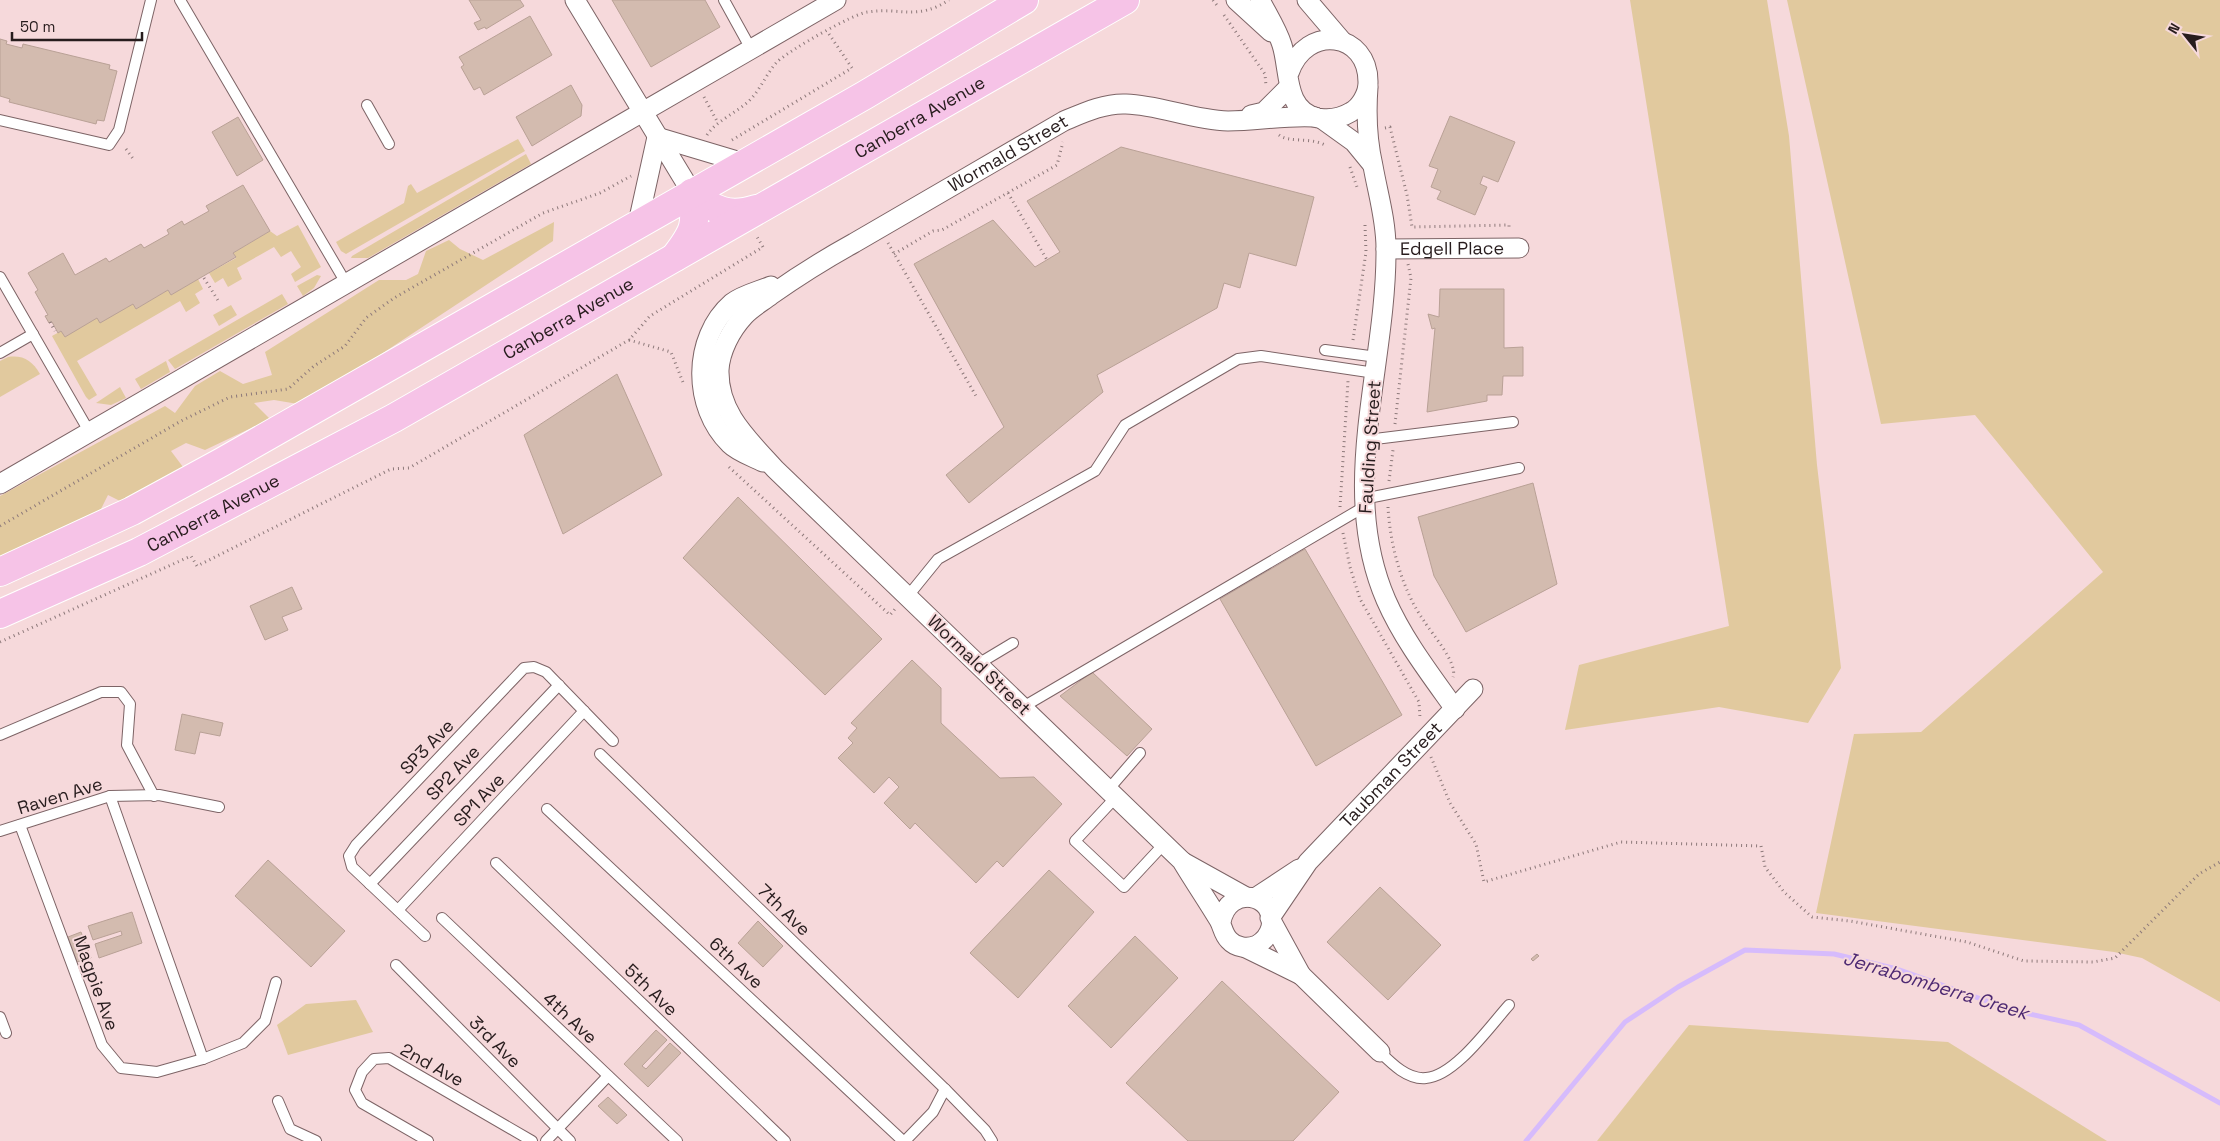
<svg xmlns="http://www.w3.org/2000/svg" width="2220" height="1141" font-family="'Space Grotesk',sans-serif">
	<rect width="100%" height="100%" fill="#f6d9db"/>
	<g fill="#e1c99e">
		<polygon points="1630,0 1767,0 1789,136 1817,465 1841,668 1808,723 1719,707 1565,730 1579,665 1729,626"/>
		<polygon points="1787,0 2220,0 2220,1002 2142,958 2114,952 1816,913 1854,734 1921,732 2103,572 1975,415 1881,424"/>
		<polygon points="518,139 525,151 346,254 341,251 336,242 404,203 408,186 411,184 417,193"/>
		<polygon points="526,154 531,164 368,258 351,258 352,256"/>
		<polygon points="554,222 553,241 304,405 274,400 254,403 270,419 205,450 186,443 171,451 183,467 128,505 108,495 97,517 0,556 0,496 165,406 175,413 195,386 220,371 243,384 272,375 265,352 379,280 406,280 418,274 426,251 449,240 460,249 483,260"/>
		<polygon points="298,225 321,267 295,282 291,274 301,267 291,251 281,257 274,247 237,268 242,279 228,287 223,278 215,283 209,273 236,258 233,253 270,231 277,236"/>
		<polygon points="317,275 321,276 314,288 303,296 297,286"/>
		<polygon points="198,279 203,289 195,294 200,303 186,312 180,301 77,361 97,395 89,400 86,397 52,336 61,331 133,304 136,309 168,290 171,295"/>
		<polygon points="282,294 288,304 175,369 168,360"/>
		<polygon points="231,305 237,315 219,326 213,315"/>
		<path d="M8,357C24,355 32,361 40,374L0,397V361Z"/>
		<polygon points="166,361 170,372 141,389 135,379"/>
		<polygon points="120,387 126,398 111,405 96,403"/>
		<polygon points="356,1000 373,1032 288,1055 277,1025 306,1004"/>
		<polygon points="1689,1025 1948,1042 2107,1141 1597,1141"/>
	</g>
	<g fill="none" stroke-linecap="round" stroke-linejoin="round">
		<polyline stroke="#d6bbfc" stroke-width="5" points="1526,1141 1625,1022 1678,987 1745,950 1834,954 1897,969 2012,1010 2079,1025 2220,1103"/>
	</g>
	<g fill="#d3bbaf" stroke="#b9a196">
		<polygon points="469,0 520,0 524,6 486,29 485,27 478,30 474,23 481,20"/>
		<polygon points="612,0 705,0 720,27 651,67"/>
		<polygon points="530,16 552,55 484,95 480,87 474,90 461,67 464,65 459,57"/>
		<polygon points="0,39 7,41 6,44 22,48 23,44 110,65 109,69 117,71 104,121 97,120 96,124 9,102 10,99 0,96"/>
		<polygon points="571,85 582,105 581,116 532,146 516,117"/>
		<polygon points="1450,116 1515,142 1498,182 1483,176 1480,184 1487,187 1475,215 1437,199 1441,191 1431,187 1438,169 1429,166"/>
		<polygon points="238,117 263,160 237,176 212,132"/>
		<polygon points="1121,147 1314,197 1296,266 1249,253 1240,288 1224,283 1217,308 1097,375 1103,392 969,503 946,475 1004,427 914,264 993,220 1035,267 1060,252 1027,201"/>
		<polygon points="243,185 270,231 233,253 236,257 171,295 168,290 136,309 133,304 100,323 97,318 65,337 61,331 58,333 52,322 49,323 45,316 48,315 35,292 38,290 28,273 63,253 75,275 106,258 109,262 141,244 144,248 169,234 167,230 182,221 184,225 209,211 206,206"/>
		<polygon points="1440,289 1504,289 1504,348 1523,347 1523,376 1503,376 1502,395 1487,395 1487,401 1427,412 1435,328 1432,329 1428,314 1439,317"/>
		<polygon points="617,374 662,475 563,534 524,435"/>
		<polygon points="1533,483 1557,584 1466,632 1434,576 1418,517"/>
		<polygon points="738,497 882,639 825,695 683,558"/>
		<polygon points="1305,549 1402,715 1316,766 1220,599"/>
		<polygon points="292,587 302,609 282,617 288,630 265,640 250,606"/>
		<polygon points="912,660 941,688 941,723 1000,778 1034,777 1062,804 1003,867 997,861 976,883 915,823 910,829 884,803 899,787 889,777 874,793 838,758 853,743 848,738 857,728 851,723"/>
		<polygon points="1092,672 1152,729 1127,756 1060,696"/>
		<polygon points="182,714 223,723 220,736 200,732 195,754 175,750"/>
		<polygon points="268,860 345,931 311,967 235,896"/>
		<polygon points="1049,870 1094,912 1018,998 970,953"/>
		<polygon points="1380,887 1441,945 1388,1000 1327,942"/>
		<polygon points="132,912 142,943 99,958 95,944 122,935 121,931 93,940 88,926"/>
		<polygon points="758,921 783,946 763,967 738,943"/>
		<polygon points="81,932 91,958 77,962 68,937"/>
		<polygon points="1135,936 1178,978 1111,1048 1068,1006"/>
		<polygon points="1537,954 1539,956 1533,961 1531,959"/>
		<polygon points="1222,981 1339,1092 1293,1141 1188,1141 1126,1083"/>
		<polygon points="656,1030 667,1040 642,1066 646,1069 670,1043 681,1053 648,1087 624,1064"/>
		<polygon points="608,1097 627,1115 617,1124 598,1106"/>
	</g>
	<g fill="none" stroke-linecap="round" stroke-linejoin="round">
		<g stroke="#7d6466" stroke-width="12">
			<g id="service">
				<polyline points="180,0 346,283"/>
				<polyline points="724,0 751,49"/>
				<polyline points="367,105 389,144"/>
				<polyline points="0,120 109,145 119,130 151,0"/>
				<polyline points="0,277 90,433"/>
				<polyline points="1325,350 1377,357"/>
				<polyline points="0,353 33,334"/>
				<polyline points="1367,440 1513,422"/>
				<polyline points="1363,499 1519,468"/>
				<polyline points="908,596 938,559 1095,471 1125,425 1238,359 1261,356 1375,373"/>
				<polyline points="978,664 1013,643"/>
				<polyline points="1023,707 1364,507"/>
				<polyline points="0,735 101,692 121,692 130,704 127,745 154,796"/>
				<polyline points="600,754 945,1089 985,1130 992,1141"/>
				<polyline points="1108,790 1140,753"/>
				<polyline points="110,796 203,1059"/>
				<polyline points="1116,797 1075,841 1124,887 1164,844"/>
				<polyline points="547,809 903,1141"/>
				<polyline points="20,825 102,1045 121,1068 157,1072 203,1059 243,1043 265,1021 276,982"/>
				<polyline points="0,831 110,796 159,795 219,807"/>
				<polyline points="496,863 785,1141"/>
				<polyline points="370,884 559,685"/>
				<polyline points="398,910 584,711"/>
				<polyline points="442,918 677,1141"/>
				<polyline points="425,936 352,867 349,856 356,845 524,668 534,667 546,672 613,741"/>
				<polyline points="396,965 570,1141"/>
				<polyline points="0,1017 6,1033"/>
				<path d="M1380,1052C1392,1064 1408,1080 1426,1078C1455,1076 1490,1026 1509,1005"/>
				<polyline points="278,1101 290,1129 316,1141"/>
				<polyline points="428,1141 362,1103 355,1090 362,1072 374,1059 389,1058 532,1141"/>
				<polyline points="546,1141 608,1076"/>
				<polyline points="905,1141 933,1112 945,1089"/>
			</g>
		</g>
		<g stroke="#7d6466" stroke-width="21">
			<g id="minor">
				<polyline points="575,0 692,193"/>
				<polyline points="1236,0 1271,32"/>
				<path d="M1260,0C1267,14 1277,29 1282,45C1290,70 1284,111 1318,118C1330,120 1341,118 1351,112C1360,107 1368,94 1368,83C1369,32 1306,23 1289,73"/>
				<polyline points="1307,0 1342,41"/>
				<path d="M1368,87C1366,114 1367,140 1373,166C1378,194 1386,220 1386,248C1387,366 1337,487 1386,600C1403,639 1430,674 1455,709"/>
				<polyline points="1251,115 1264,112 1289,87"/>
				<polyline points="1322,119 1354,142 1372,164"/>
				<polyline points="657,137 744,163"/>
				<polyline points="638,223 657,137"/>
				<path id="s1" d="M1386,249L1519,248"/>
				<path d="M763,462C753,457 738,452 730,444C692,407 692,338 732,303C742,295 759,291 771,286"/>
				<polyline points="0,484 836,0"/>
				<polyline points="1183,862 1246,897"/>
				<polyline points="1255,898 1299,869"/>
				<path id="s2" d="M1270,918L1308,862L1473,689"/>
				<path id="s3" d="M1221,922C1228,884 1277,893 1271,927C1269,935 1264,941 1257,945C1248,949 1236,948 1229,940C1223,934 1223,927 1219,920C1207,900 1194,881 1182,861L775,469C748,439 718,413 719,370C720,351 731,330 744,316C751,308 762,302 771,295C798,276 825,259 854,243C924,202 994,162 1064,121C1083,113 1104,103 1126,104C1160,105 1192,120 1228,121C1257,121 1286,115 1315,117"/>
				<polyline points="1272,922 1301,975 1380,1052"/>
				<polyline points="1246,948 1301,975"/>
			</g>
		</g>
		<g stroke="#fff" stroke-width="30">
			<g id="trunk">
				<path d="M692,193C714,210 728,218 756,209"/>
				<path d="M675,257C695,231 697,225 692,193"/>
				<polyline points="0,572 132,511 222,462 865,95 1024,0"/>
				<path id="s4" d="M0,614L139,552L394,418L1125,0"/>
			</g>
		</g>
		<g stroke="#8d797a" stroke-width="3" stroke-dasharray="1 4" stroke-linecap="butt">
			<polyline points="1213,0 1219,8"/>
			<polyline points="1224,15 1265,74 1266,86"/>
			<polyline points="704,97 718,123"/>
			<polyline points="1385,128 1390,127 1407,195 1412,227 1509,225 1509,230"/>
			<path d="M707,135C717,120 737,113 751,99C761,88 767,73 777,62C788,51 854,13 868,12C900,7 917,21 949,0"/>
			<path d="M1279,135C1289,143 1310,137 1325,145"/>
			<polyline points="732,140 852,68 827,31"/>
			<polyline points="126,149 134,160"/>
			<polyline points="1350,167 1357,187"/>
			<polyline points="1008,193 1047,260"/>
			<polyline points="888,243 976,396"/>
			<polyline points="894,254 933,231 942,230 1057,165 1063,142"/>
			<polyline points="204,278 219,302"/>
			<polyline points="50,322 55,331"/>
			<polyline points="629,340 671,352 684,385"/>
			<polyline points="1353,340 1366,252 1365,225"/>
			<polyline points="1395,424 1411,278 1408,264"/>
			<polyline points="729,467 890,615 895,609"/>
			<polyline points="1389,481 1393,450"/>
			<polyline points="1340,507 1348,381"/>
			<path d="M1388,507C1390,545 1402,590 1424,621C1432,634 1458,663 1453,677"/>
			<polyline points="0,526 181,421 230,397 288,389 314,366 345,346 366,318 394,298 543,213 600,193 631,176"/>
			<polyline points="1343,533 1350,567 1360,599 1419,702 1420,719"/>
			<polyline points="0,642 191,556 197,566 391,469 409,468 629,340 650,316 763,247 756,235"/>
			<polyline points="1431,757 1450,803 1476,844 1484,882 1621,842 1761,846 1765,867 1784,892 1812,917 1850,921 1967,942 2024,961 2093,962 2115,958 2199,874 2220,862"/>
		</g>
		<use href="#service" stroke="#fff" stroke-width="10"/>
		<use href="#minor" stroke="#fff" stroke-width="19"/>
		<use href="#trunk" stroke="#f6c3e7" stroke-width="28"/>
	</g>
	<g text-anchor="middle" stroke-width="4" stroke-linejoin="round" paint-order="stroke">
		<g font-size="18" fill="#271c1d" stroke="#f6d9db">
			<text dy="6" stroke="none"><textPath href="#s4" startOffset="1046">Canberra Avenue</textPath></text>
			<text dy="6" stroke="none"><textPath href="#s3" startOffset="1282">Wormald Street</textPath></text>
			<text dy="6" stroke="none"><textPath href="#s1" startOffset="66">Edgell Place</textPath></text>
			<text dy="6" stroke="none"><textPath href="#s4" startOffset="641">Canberra Avenue</textPath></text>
			<text transform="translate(1370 447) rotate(-86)" y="6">Faulding Street</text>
			<text dy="6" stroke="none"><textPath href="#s4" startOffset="236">Canberra Avenue</textPath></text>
			<text transform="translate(979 665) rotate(44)" y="6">Wormald Street</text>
			<text transform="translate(427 747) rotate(-46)" y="6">SP3 Ave</text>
			<text transform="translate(453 773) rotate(-46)" y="6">SP2 Ave</text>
			<text dy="6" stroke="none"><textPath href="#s2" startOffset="188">Taubman Street</textPath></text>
			<text transform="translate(60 796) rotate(-17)" y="6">Raven Ave</text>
			<text transform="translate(479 800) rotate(-47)" y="6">SP1 Ave</text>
			<text transform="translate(784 910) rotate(44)" y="6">7th Ave</text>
			<text transform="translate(736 963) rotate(43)" y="6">6th Ave</text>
			<text transform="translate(96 983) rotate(70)" y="6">Magpie Ave</text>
			<text transform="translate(651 990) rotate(44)" y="6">5th Ave</text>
			<text transform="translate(570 1018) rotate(43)" y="6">4th Ave</text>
			<text transform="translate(495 1042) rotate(45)" y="6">3rd Ave</text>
			<text transform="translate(432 1065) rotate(29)" y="6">2nd Ave</text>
		</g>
		<g font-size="19" font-style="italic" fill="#4d2972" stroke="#f6d9db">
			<text transform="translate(1936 985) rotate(17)" y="7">Jerrabomberra Creek</text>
		</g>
	</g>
	<g transform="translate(2185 35) rotate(300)" stroke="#f6d9db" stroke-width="4" paint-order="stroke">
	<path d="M0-4L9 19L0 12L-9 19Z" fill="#271c1d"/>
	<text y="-8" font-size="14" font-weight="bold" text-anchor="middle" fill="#271c1d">N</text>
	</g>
	<path d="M12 32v8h130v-8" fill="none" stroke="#271c1d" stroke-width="2.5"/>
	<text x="20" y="32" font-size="15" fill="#271c1d" stroke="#f6d9db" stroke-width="4" paint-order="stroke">50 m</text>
</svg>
